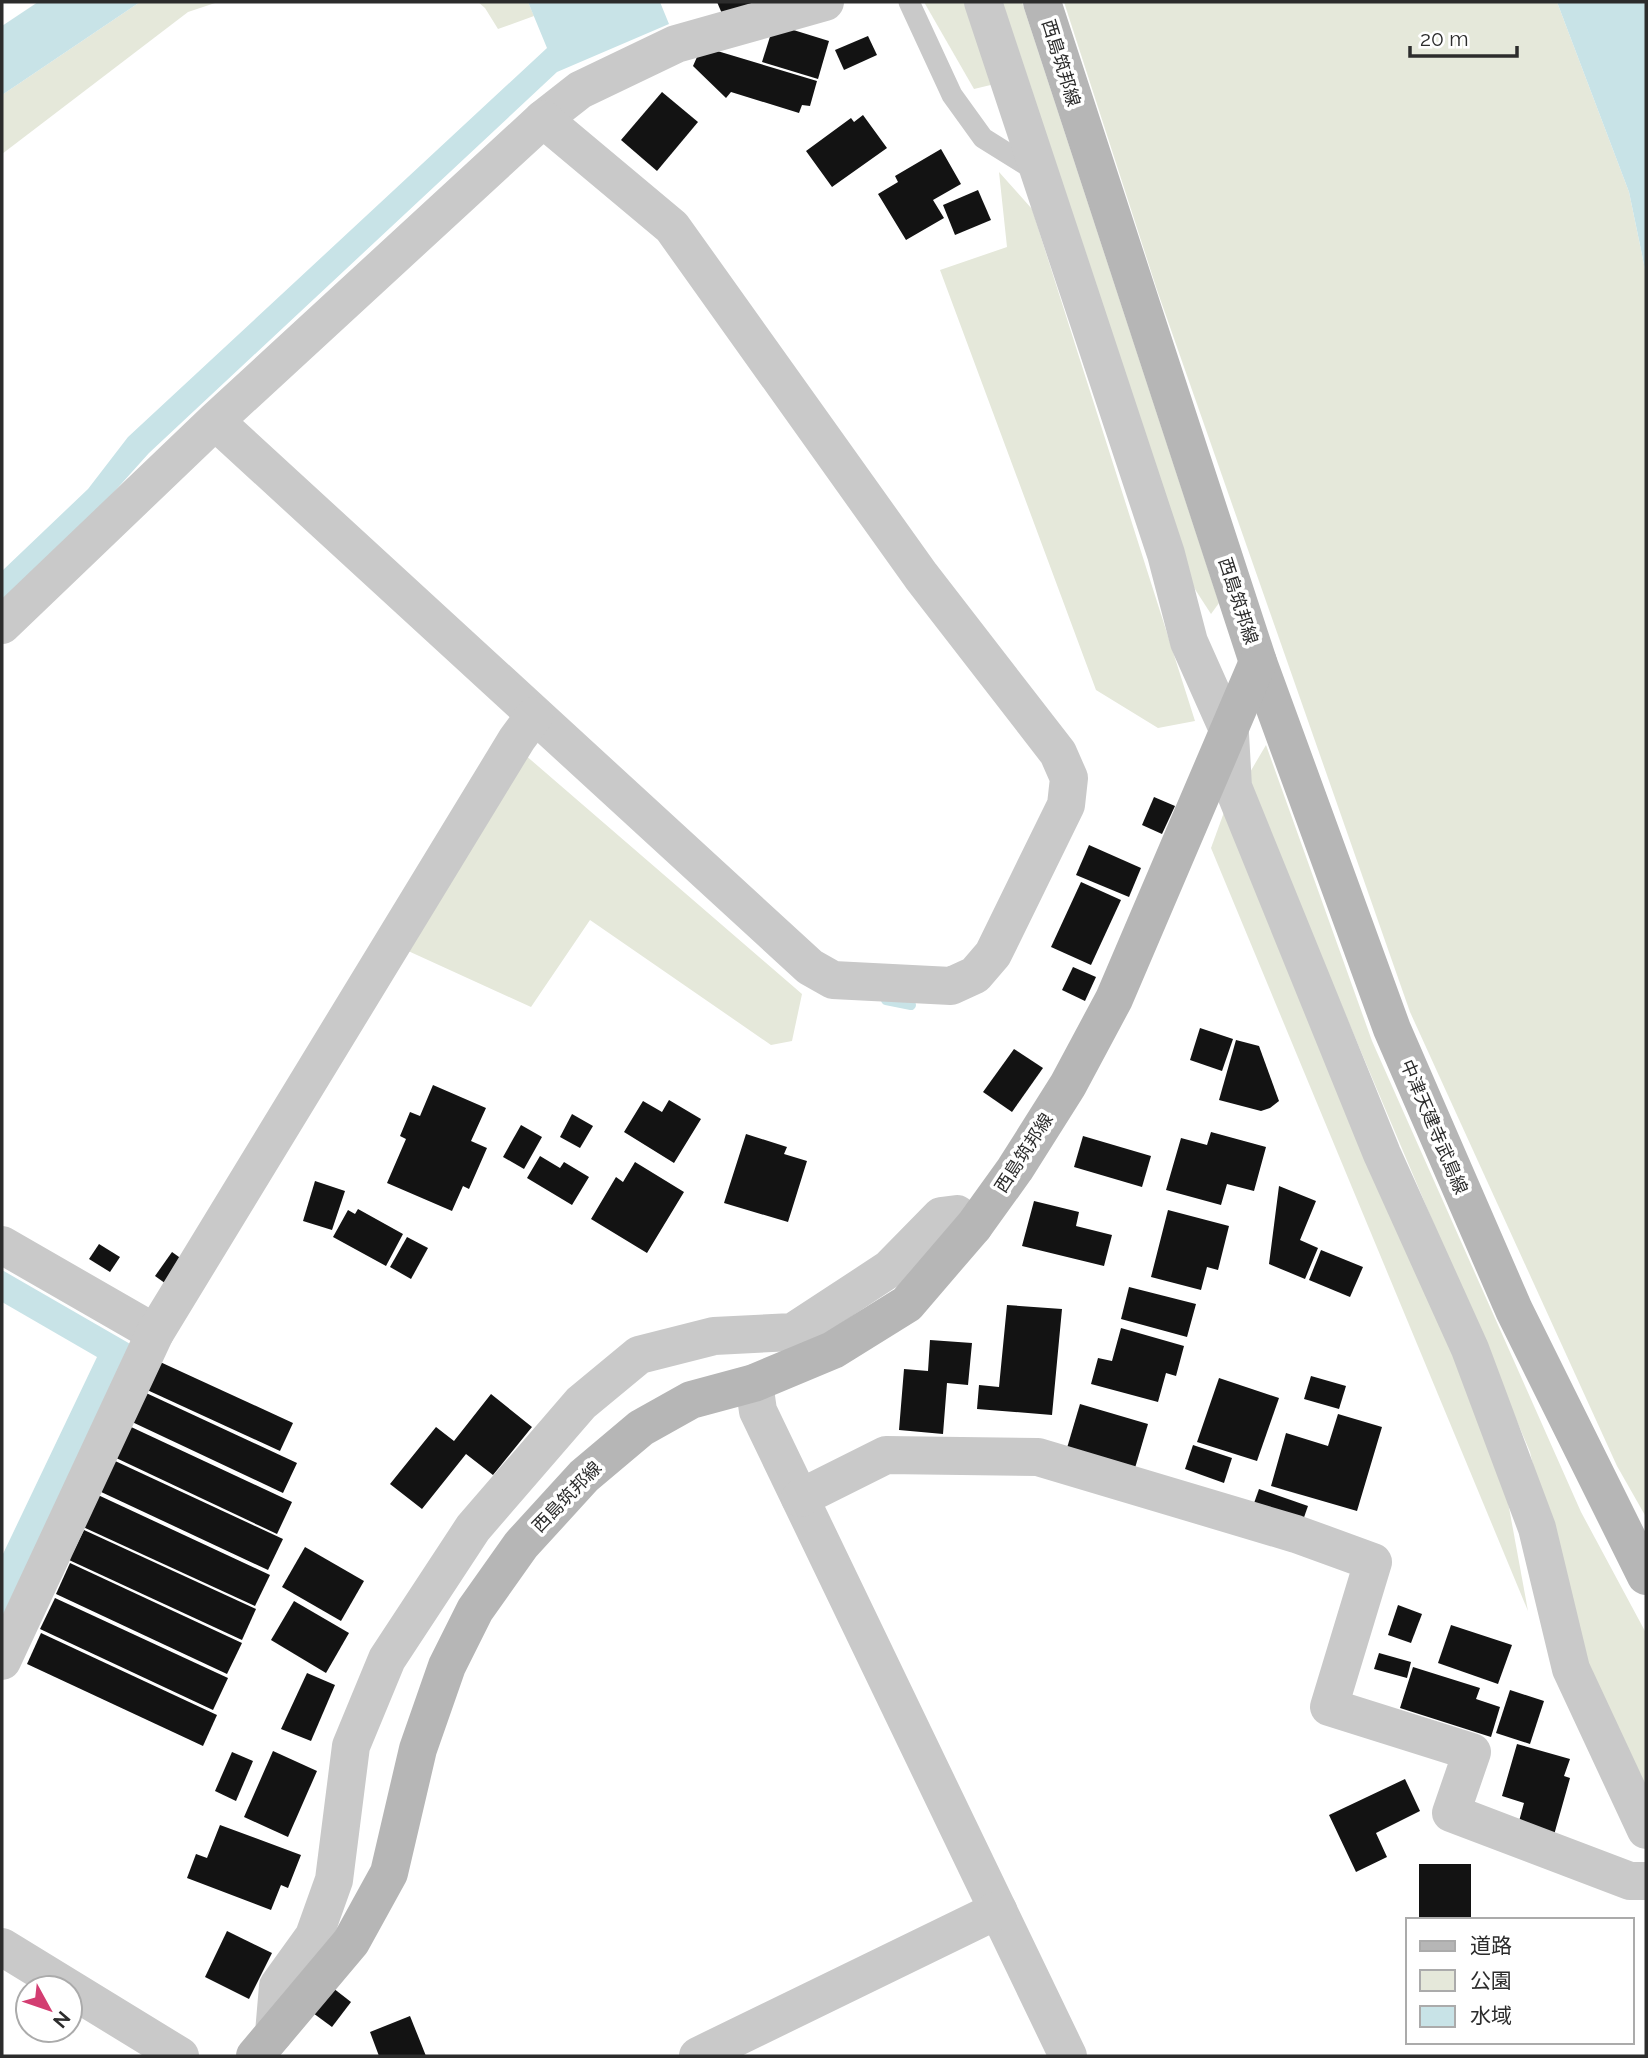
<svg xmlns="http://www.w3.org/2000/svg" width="1648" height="2058" font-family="Raleway,'Noto Sans JP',sans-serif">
	<rect width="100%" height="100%" fill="#fff"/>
	<g fill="#e5e8da">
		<polygon points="140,2 218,2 188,12 2,154 2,95"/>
		<polygon points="478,2 528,2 534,16 498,29 485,8"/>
		<polygon points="924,2 971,2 999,83 974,89"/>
		<polygon points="997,2 1022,2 1219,603 1211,614 1178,563"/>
		<polygon points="1064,2 1557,2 1629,192 1646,274 1646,1517 1617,1466 1410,1012 1157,290"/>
		<polygon points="999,172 1032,209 1195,721 1158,728 1096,690 940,270 1007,247"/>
		<polygon points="1266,745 1372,1041 1581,1512 1646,1633 1646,1801 1580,1663 1530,1452 1246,779"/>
		<polygon points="524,754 802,994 792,1041 771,1045 590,920 531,1007 406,950"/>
		<polygon points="1227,804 1501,1464 1528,1611 1211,848"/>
	</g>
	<g fill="#c8e3e7">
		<polygon points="38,2 140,2 2,95 2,26"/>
		<polygon points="528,2 660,2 669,24 557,72 149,453 105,502 2,600 2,571 88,489 128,437 547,48"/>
		<polygon points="1557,2 1646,2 1646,274 1629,192"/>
		<polygon points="2,1270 132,1345 2,1617 2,1556 97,1357 2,1302"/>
	</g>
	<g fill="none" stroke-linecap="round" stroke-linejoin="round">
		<polyline stroke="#c8e3e7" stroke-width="10" points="886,1000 911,1005"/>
	</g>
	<g fill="#131313">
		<polygon points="717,2 755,2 723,16"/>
		<polygon points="774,24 829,41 818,79 762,62"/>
		<polygon points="868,36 877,55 844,70 835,50"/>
		<polygon points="714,50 817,81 810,106 802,105 799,113 731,92 726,98 693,66 697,57"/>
		<polygon points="662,92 698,122 657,171 621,140"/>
		<polygon points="863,115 887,148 832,187 806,151 851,118 854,122"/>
		<polygon points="941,149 961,184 933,200 944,218 906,240 878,194 898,182 895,176"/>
		<polygon points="978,190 991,220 955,235 943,205"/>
		<polygon points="1154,797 1175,806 1162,834 1142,825"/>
		<polygon points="1089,845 1141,868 1129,897 1076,875"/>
		<polygon points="1081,882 1121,900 1091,965 1051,947"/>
		<polygon points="1073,967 1096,977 1085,1001 1062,990"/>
		<polygon points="1200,1028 1233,1039 1222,1071 1190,1060"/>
		<polygon points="1236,1040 1259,1046 1279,1101 1270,1108 1261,1111 1219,1100"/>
		<polygon points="1014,1049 1043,1068 1012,1112 983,1092"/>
		<polygon points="433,1085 486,1108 471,1141 487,1148 469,1189 463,1186 452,1211 387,1183 406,1139 400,1136 410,1112 420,1116"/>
		<polygon points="669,1100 701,1119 674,1163 624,1132 643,1101 662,1112"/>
		<polygon points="572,1114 593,1126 580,1148 560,1137"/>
		<polygon points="521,1125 542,1137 524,1169 503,1157"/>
		<polygon points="1211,1132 1266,1147 1254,1191 1227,1184 1221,1205 1166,1190 1181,1138 1207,1145"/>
		<polygon points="746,1134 787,1147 784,1154 807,1161 788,1222 724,1203"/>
		<polygon points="1083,1136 1151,1156 1142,1187 1074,1167"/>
		<polygon points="540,1156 560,1168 564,1162 589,1177 572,1205 527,1178"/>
		<polygon points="635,1162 684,1192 647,1253 591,1219 616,1177 623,1182"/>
		<polygon points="315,1181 345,1191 332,1230 303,1221"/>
		<polygon points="1279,1186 1316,1201 1300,1240 1318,1248 1305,1279 1269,1264"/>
		<polygon points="1034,1201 1079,1212 1076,1226 1112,1235 1104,1266 1022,1246"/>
		<polygon points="358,1209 403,1234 386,1266 333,1237 348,1210 355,1214"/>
		<polygon points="1168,1210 1229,1226 1218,1270 1207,1267 1201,1290 1151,1277"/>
		<polygon points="407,1237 428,1248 411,1279 390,1267"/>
		<polygon points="99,1244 120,1257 110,1272 89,1259"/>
		<polygon points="1321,1250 1363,1267 1350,1297 1309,1280"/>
		<polygon points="172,1252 186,1262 169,1286 155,1276"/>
		<polygon points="1129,1287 1196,1304 1187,1337 1121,1319"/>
		<polygon points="1007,1305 1062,1309 1052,1415 977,1409 979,1385 999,1387"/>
		<polygon points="1121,1328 1184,1346 1176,1376 1166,1373 1158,1402 1091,1384 1098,1358 1112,1361"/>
		<polygon points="930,1340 972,1343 968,1385 947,1383 943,1434 899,1430 904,1369 928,1371"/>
		<polygon points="158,1361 293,1423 280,1451 145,1389"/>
		<polygon points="1311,1376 1346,1386 1339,1409 1304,1399"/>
		<polygon points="1219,1378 1279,1398 1257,1461 1197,1442"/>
		<polygon points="144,1392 297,1463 283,1493 130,1421"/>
		<polygon points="491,1394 532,1427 493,1475 466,1454 422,1509 390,1484 436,1427 454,1441"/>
		<polygon points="1080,1404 1148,1424 1135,1468 1067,1448"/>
		<polygon points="1338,1414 1382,1427 1357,1511 1271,1486 1286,1433 1328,1446"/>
		<polygon points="129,1426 292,1502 277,1534 114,1457"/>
		<polygon points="1193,1445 1232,1458 1224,1483 1185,1469"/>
		<polygon points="113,1460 283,1539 268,1570 99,1491"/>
		<polygon points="1259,1489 1308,1506 1302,1523 1253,1506"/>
		<polygon points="98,1495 270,1575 255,1606 83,1527"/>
		<polygon points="84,1530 256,1609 242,1640 69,1560"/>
		<polygon points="305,1547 364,1581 341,1621 282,1587"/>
		<polygon points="70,1563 242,1643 227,1674 56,1594"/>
		<polygon points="55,1598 228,1678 213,1710 40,1629"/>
		<polygon points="294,1601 349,1633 326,1673 271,1640"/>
		<polygon points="1398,1605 1422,1614 1411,1643 1388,1635"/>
		<polygon points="1451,1625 1512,1645 1498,1684 1438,1663"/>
		<polygon points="41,1633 217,1715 203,1746 27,1664"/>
		<polygon points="1379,1653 1411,1662 1407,1678 1374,1669"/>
		<polygon points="1413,1667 1480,1688 1476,1699 1500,1707 1491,1737 1400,1708"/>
		<polygon points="307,1673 335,1685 311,1741 281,1729"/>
		<polygon points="1510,1690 1544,1701 1530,1744 1496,1733"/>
		<polygon points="1517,1744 1570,1759 1564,1776 1570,1778 1554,1835 1518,1825 1524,1803 1502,1796"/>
		<polygon points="273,1751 317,1771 288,1837 244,1817"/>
		<polygon points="232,1752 253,1761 236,1801 215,1791"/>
		<polygon points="1405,1779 1420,1811 1376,1833 1387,1857 1356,1872 1329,1815"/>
		<polygon points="220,1825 301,1855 288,1888 281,1885 271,1910 187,1878 196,1854 207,1858"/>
		<rect x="1419" y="1864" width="52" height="56"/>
		<polygon points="227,1931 272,1953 249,1999 205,1977"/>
		<polygon points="333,1988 351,2002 332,2027 313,2013"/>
		<polygon points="410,2016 426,2056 379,2056 370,2032"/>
	</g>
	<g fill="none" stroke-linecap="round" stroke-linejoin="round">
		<polyline stroke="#c9c9c9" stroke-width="21" points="909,2 952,95 983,138 1036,171"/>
		<g stroke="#c9c9c9" stroke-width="38">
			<polyline points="983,2 1166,554 1189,642 1230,734 1233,787 1382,1154 1470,1349 1537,1528 1571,1669 1646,1830"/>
			<polyline points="543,119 580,90 676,44 825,2"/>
			<polyline points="2,625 215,421 543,119 672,227 921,576 1058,753 1069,778 1066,805 993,954 975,975 951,986 833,980 810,967 215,421"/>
			<polyline points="2,1245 155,1333"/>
			<polyline points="754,1383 758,1411 1068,2056"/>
			<polyline points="800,1498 886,1455 1038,1457 1296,1534 1373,1562 1329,1707 1472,1752 1451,1813 1630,1881 1646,1881"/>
			<polyline points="2,1661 155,1333 517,739 534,716"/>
			<polyline points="2,1947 180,2056"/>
			<polyline points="274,2033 278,1986 314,1936 334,1880 351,1746 387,1659 473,1528 581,1403 639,1355 714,1336 793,1332 889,1269 941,1216 957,1214 974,1226"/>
			<polyline points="698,2056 998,1910"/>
		</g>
		<g stroke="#b6b6b6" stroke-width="38">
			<polyline points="1042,2 1258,662 1392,1029 1514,1310 1646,1576"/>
			<polyline points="255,2056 351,1942 389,1873 418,1749 447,1666 475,1610 521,1545 584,1476 641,1428 691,1400 754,1383 833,1350 907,1304 974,1226 1015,1169 1068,1085 1114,999 1258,662"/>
		</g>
	</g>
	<g text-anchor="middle" stroke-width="7" stroke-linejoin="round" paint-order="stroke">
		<g font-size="18" fill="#2c2c2c" stroke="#fff">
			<text transform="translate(1061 63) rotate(73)" y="6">西島筑邦線</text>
			<text transform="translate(1238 601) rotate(72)" y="6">西島筑邦線</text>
			<text transform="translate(1434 1127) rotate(67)" y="6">中津天建寺武島線</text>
			<text transform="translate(1024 1153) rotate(-57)" y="6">西島筑邦線</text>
			<text transform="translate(567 1497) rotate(-46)" y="6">西島筑邦線</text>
		</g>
	</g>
	<rect width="1648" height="2058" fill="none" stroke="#2c2c2c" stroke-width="7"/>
	<rect x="1406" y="1918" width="228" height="126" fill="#ffffff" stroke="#ababab" stroke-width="2"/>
	<rect x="1420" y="1941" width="35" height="10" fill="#b6b6b6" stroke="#ababab" stroke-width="2"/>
	<text x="1470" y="1953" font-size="21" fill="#2c2c2c">道路</text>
	<rect x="1420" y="1970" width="35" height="21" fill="#e5e8da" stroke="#ababab" stroke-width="2"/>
	<text x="1470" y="1988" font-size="21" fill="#2c2c2c">公園</text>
	<rect x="1420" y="2006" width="35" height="21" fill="#c8e3e7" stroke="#ababab" stroke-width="2"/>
	<text x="1470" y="2023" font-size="21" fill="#2c2c2c">水域</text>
	<g transform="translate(49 2009) rotate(130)"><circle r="33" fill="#ffffff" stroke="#ababab" stroke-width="2"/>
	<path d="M0-5L12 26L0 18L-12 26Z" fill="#d33d71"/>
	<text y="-10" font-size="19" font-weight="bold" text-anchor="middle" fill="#2c2c2c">N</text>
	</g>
	<path d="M1410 46v10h107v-10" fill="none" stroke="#2c2c2c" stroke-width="3.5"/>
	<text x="1420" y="46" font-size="21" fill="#2c2c2c" stroke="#ffffff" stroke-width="5" paint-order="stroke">20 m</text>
</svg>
